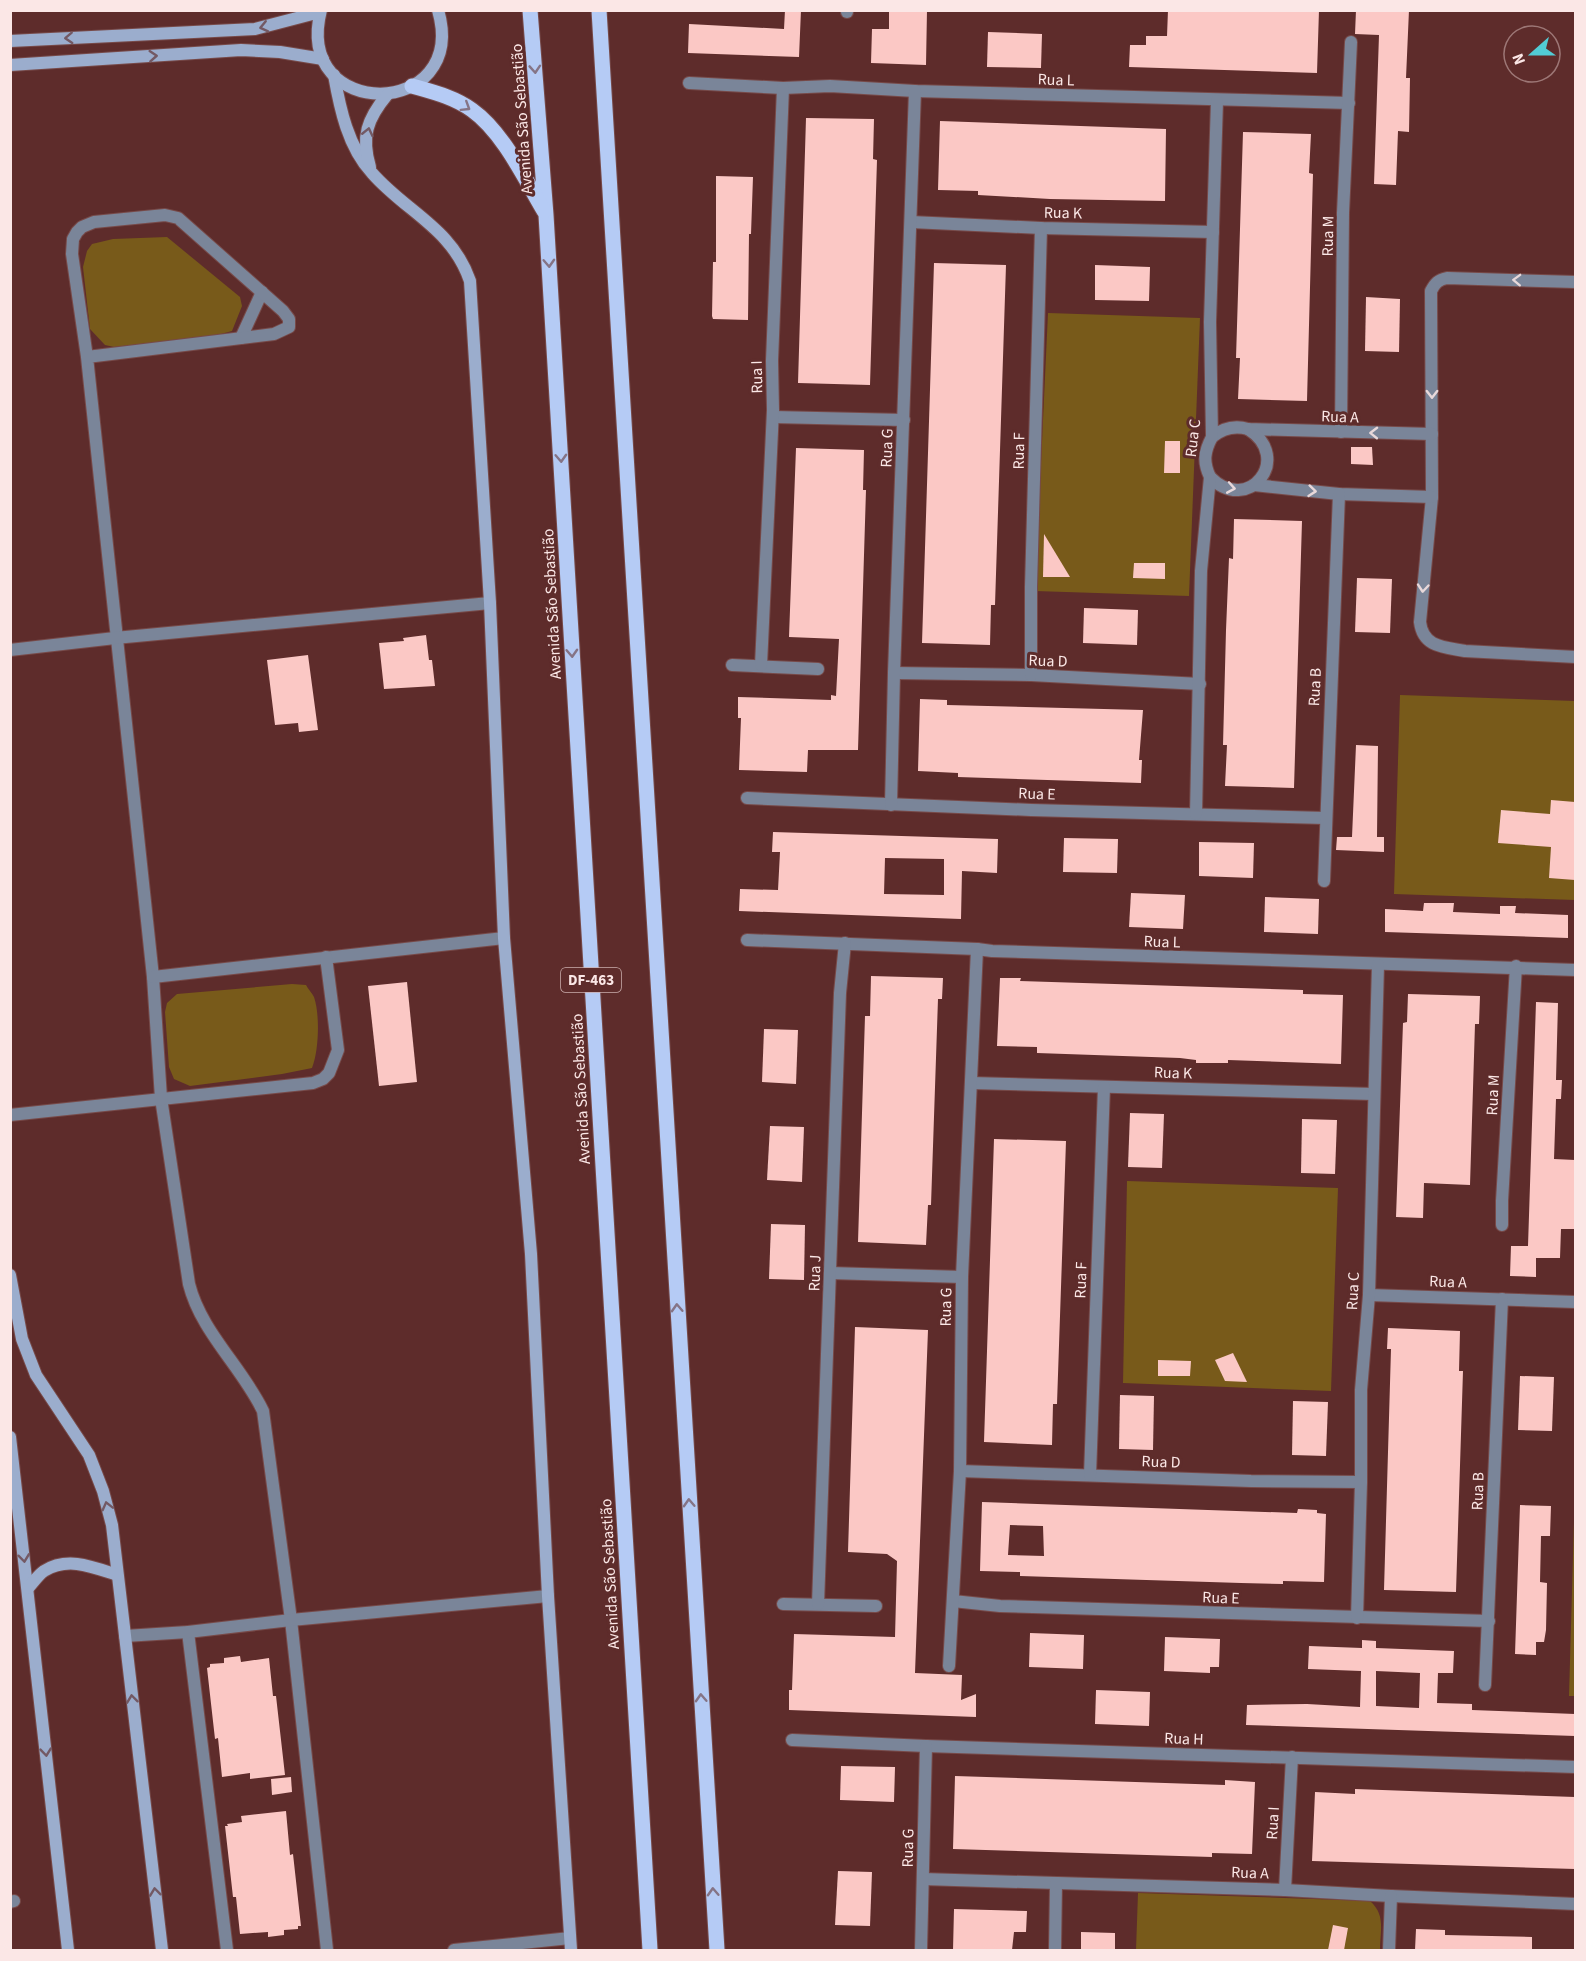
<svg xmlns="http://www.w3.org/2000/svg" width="1586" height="1961" font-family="'Source Sans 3',sans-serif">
	<rect width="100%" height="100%" fill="#5e2c2b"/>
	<g fill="#785a1a">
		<polygon points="167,237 240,297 242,306 232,331 214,336 114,347 105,345 90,329 83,267 87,251 92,244 113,239"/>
		<polygon points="1048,313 1200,318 1189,596 1035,591"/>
		<polygon points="1400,695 1575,701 1575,900 1394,894"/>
		<path d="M292,984L306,985C308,989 312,993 314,997C320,1014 319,1051 312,1068L282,1074L190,1086L174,1079L169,1067L165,1012L167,1003L177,994Z"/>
		<polygon points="1127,1181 1338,1188 1331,1391 1123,1383"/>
		<polygon points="1574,1521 1576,1521 1575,1696 1569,1696"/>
		<path d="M1138,1893L1370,1901C1386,1915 1380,1931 1380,1950H1136Z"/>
	</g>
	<g fill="#fbc8c5" fill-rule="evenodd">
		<polygon points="785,10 801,10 799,57 688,53 689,24 784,29"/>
		<polygon points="889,10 927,10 926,65 871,63 872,29 889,29"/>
		<polygon points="1168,10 1319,10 1317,73 1129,67 1130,45 1146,45 1146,36 1167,36"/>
		<polygon points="1356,10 1409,10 1406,78 1410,78 1409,132 1398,131 1396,185 1374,184 1379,35 1355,34"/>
		<polygon points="988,32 1042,34 1041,68 987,67"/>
		<polygon points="806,118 874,119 873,159 877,160 870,385 798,383"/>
		<polygon points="940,121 1166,129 1165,201 1050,199 978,195 978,191 938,190"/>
		<polygon points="1243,132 1311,134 1309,173 1313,174 1307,401 1238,399 1240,358 1236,358"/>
		<polygon points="716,176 753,177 751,234 749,234 748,320 713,319 712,316 713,262 716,262"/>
		<polygon points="934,263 1006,265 995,605 991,605 990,645 922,643"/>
		<polygon points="1095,265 1150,267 1149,301 1095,300"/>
		<polygon points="1366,297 1400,299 1399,352 1365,351"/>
		<polygon points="1165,441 1180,441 1180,473 1164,473"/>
		<polygon points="1351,447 1372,447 1373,465 1351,464"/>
		<polygon points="796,448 864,450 863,490 866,490 858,750 808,750 807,772 739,770 741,718 738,718 738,697 831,700 831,695 836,696 839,639 789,637"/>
		<polygon points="1234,519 1302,521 1294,788 1225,786 1227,745 1223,745 1226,630 1229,558 1233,559"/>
		<polygon points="1044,534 1070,577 1043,577"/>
		<polygon points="1134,563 1165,563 1165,579 1133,578"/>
		<polygon points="1357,578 1392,579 1390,633 1355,632"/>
		<polygon points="1084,608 1138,610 1137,645 1083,643"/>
		<polygon points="426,635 429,660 432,660 435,686 384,689 379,643 404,641 403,638"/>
		<polygon points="308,655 318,730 299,732 298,723 275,725 267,660"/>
		<polygon points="920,699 947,700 947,705 1143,710 1139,760 1142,760 1141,783 958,777 958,773 918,771"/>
		<polygon points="1356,745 1378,746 1377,837 1384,837 1384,852 1336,850 1337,837 1352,837"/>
		<polygon points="1551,800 1575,802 1575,880 1549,878 1551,847 1498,843 1501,810 1550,814"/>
		<path d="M773,832L998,839L997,873L962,871L961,919L739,911L740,889L778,890L780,852H772ZM885,858L944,859V895L884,894Z"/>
		<polygon points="1064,838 1118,839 1117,873 1063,872"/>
		<polygon points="1199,842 1254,843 1253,878 1199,876"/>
		<polygon points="1131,893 1185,895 1183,929 1129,927"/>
		<polygon points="1265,897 1319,899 1318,934 1264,932"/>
		<polygon points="1424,903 1454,903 1453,912 1500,914 1500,906 1516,906 1515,913 1568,915 1568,938 1385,932 1385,909 1423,911"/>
		<polygon points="871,976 943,978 942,999 938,999 931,1205 928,1205 926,1245 858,1242 865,1016 870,1016"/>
		<polygon points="1000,978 1021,978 1020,981 1303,990 1303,994 1343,995 1341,1064 1228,1060 1228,1063 1196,1063 1196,1060 1180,1058 1037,1053 1037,1047 997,1046"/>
		<polygon points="407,982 417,1082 379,1086 368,986"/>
		<polygon points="1408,994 1480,996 1479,1024 1475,1024 1470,1185 1424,1183 1423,1218 1396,1217 1403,1023 1407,1022"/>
		<polygon points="1536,1002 1558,1003 1556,1080 1562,1080 1561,1099 1556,1099 1554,1159 1575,1160 1575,1229 1561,1229 1560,1258 1536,1258 1536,1277 1510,1276 1511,1246 1528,1246"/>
		<polygon points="764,1029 798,1030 796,1084 762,1082"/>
		<polygon points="1130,1113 1164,1114 1162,1168 1128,1167"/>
		<polygon points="1302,1119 1337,1120 1335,1174 1301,1173"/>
		<polygon points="770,1126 804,1127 802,1182 767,1180"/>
		<polygon points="994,1139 1066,1141 1057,1404 1053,1404 1052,1445 984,1442"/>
		<polygon points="771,1224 805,1225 804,1280 769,1279"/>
		<polygon points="855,1327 928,1330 915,1673 962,1675 961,1700 976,1694 976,1717 789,1710 789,1690 792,1690 794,1634 895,1637 897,1561 887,1554 848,1552"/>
		<polygon points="1388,1328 1460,1331 1459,1371 1463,1371 1456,1592 1384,1590 1391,1349 1387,1349"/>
		<polygon points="1233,1353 1247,1382 1225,1381 1215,1360"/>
		<polygon points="1158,1360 1191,1361 1190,1376 1158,1376"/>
		<polygon points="1520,1376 1554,1377 1552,1431 1518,1430"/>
		<polygon points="1120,1395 1154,1396 1153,1450 1119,1449"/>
		<polygon points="1293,1401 1328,1402 1326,1456 1292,1455"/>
		<path d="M982,1502L1297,1513L1298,1509L1317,1510V1513L1326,1514L1324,1582L1283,1581V1584L1241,1583L1020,1576V1572L980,1571ZM1010,1525L1043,1526L1044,1556L1008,1555Z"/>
		<polygon points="1520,1505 1551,1506 1550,1536 1541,1536 1540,1582 1547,1583 1546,1630 1544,1642 1536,1642 1536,1655 1515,1654"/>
		<polygon points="1030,1633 1084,1635 1083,1669 1029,1667"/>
		<polygon points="1165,1637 1220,1639 1219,1667 1210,1667 1210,1673 1164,1671"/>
		<path d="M1362,1640L1376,1641V1648L1454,1651L1453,1673H1438L1437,1703L1472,1704V1710L1575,1714V1736L1246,1725L1247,1705L1307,1704L1360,1707L1361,1671L1308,1669L1309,1646L1362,1648ZM1376,1671L1420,1673L1419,1708L1376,1706Z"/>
		<polygon points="240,1656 241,1662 269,1658 273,1696 276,1696 285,1775 250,1779 250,1773 222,1777 218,1738 215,1739 207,1668 210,1667 210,1664 224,1663 224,1658"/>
		<polygon points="1096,1690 1150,1692 1149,1726 1095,1724"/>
		<polygon points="841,1766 895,1767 894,1802 840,1800"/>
		<polygon points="955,1776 1225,1785 1225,1780 1255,1782 1252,1854 1212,1853 1212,1857 953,1849"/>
		<polygon points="291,1777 292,1792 272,1795 271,1779"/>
		<polygon points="1355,1789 1575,1797 1575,1869 1312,1861 1315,1792 1355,1794"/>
		<polygon points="286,1811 290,1855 293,1854 301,1926 298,1926 298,1929 284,1930 284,1935 268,1937 268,1932 240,1934 236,1897 233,1897 225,1826 228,1826 227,1824 242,1822 241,1816"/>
		<polygon points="838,1871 872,1872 870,1926 835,1925"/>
		<polygon points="954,1909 1027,1911 1026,1932 1014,1932 1012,1950 953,1950"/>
		<polygon points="1333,1925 1348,1928 1344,1950 1328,1950"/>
		<polygon points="1416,1929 1445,1930 1445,1935 1532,1937 1532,1950 1415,1950"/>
		<polygon points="1081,1932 1115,1933 1115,1950 1081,1950"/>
	</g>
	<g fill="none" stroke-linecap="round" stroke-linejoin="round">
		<g stroke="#774a49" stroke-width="14">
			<g id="street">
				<polyline points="847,12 847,10"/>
				<polyline points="689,83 783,88 830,86 915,91 1349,103"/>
				<polyline points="911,222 1041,228 1213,232"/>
				<path d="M1576,282L1447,278C1438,280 1435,283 1431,291L1432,497L1420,622C1423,647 1443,647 1465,651L1576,657"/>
				<polyline points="241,338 262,292"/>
				<path d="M87,357L274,334L289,327V319L283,311L178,218L165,215L94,222L82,227L77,232L73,239L72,254L87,357L153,977L161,1098L189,1284C201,1332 242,1367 263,1411L291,1620L327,1950"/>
				<polyline points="773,417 904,420"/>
				<polyline points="1341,432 1343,213 1351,42"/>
				<path d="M1212,437C1223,428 1234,425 1248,429L1432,434"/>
				<path d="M1210,477C1248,516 1294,458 1248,429"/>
				<polyline points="1254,485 1339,494 1432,497"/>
				<polyline points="10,650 115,638 490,603"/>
				<polyline points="732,665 818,669"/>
				<polyline points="761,665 773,410 772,361 783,88"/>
				<polyline points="894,673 1031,675 1200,684"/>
				<polyline points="1031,675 1031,587 1041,228"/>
				<polyline points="747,798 1031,810 1325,818"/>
				<polyline points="891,805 894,673 915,91"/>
				<path d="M1196,814L1201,571L1210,477C1203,462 1204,452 1212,437L1210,322L1217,101"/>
				<polyline points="1324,881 1339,494"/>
				<polyline points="747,940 977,949 992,951 1576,970"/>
				<polyline points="153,977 504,938"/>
				<polyline points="971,1083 1374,1094"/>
				<polyline points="10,1115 313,1083 323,1079 329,1073 338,1050 326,957"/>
				<polyline points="1502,1225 1502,1201 1516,966"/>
				<polyline points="830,1273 962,1277"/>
				<polyline points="1369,1295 1576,1302"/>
				<polyline points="960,1471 1251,1481 1361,1482"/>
				<polyline points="1090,1475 1104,1087"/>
				<polyline points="953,1601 1000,1606 1489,1621"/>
				<polyline points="783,1604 876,1606"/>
				<polyline points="818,1604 840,993 845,943"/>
				<polyline points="1357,1618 1361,1482 1361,1390 1369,1295 1378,965"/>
				<polyline points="188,1632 227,1950"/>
				<polyline points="125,1636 188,1632 291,1620 548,1596"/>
				<polyline points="949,1666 960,1471 962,1277 977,949"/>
				<polyline points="1485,1685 1502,1299"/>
				<polyline points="792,1740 926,1746 1576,1767"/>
				<polyline points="923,1879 1285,1890 1391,1896 1576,1904"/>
				<polyline points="1285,1890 1292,1757"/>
				<polyline points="10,1902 14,1901"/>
				<polyline points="454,1950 570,1938"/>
				<polyline points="921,1950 926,1746"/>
				<polyline points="1055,1950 1056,1883"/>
				<polyline points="1389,1950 1391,1896"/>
			</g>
		</g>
		<g stroke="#774a49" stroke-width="14">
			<g id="secondary">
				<path d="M321,10C292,123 470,120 438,10"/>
				<polyline points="10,41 255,29 320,12"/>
				<polyline points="10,65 241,50 280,52 323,59"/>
				<path d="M334,75C340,109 348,147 372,173C406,212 452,228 470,281L490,603L504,938L531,1254L548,1596L571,1950"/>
				<path d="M370,167C361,137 367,119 387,95"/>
				<polyline points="10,1275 22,1339 36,1375 89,1455 103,1491 112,1525 162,1950"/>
				<polyline points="10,1437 68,1950"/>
				<path d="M28,1588C33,1583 38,1575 44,1571C68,1556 93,1567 117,1575"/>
			</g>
		</g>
		<g stroke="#774a49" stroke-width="17">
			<g id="primary">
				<polyline points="530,10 546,215 650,1950"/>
				<polyline points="599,10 717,1950"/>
				<path d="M412,86C433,92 454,97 472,110C503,132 525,179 544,211"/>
			</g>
		</g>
		<use href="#street" stroke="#7a8599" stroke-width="12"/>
		<use href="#secondary" stroke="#9badcd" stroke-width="12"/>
		<use href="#primary" stroke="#b5cbf5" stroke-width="15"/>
	</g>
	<defs><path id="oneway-chevron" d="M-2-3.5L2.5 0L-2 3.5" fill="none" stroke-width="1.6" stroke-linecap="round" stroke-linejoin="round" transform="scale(1.5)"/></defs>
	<g stroke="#735964">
		<use href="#oneway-chevron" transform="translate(264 27) rotate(167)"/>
		<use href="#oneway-chevron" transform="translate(69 38) rotate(177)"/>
		<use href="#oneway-chevron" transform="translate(153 56) rotate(-4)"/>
		<use href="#oneway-chevron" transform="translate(368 132) rotate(-77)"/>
		<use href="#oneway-chevron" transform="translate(107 1506) rotate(-104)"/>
		<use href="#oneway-chevron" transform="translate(24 1558) rotate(83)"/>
		<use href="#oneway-chevron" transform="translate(132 1699) rotate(-97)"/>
		<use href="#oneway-chevron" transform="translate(46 1752) rotate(84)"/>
		<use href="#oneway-chevron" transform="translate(155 1892) rotate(-97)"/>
	</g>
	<g stroke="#857486">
		<use href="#oneway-chevron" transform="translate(535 69) rotate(86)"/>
		<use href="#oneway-chevron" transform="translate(466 107) rotate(32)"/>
		<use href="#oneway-chevron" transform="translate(549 263) rotate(87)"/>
		<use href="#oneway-chevron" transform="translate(561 458) rotate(87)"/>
		<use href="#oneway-chevron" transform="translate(572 653) rotate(87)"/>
		<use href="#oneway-chevron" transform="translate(677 1308) rotate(-93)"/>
		<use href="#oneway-chevron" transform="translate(689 1503) rotate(-93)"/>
		<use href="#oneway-chevron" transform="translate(701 1698) rotate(-93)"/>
		<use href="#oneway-chevron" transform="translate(713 1892) rotate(-93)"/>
	</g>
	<g stroke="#e8d8da">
		<use href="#oneway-chevron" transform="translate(1517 280) rotate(-178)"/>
		<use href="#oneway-chevron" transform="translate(1432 394) rotate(90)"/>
		<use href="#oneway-chevron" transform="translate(1374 433) rotate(-179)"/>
		<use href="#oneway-chevron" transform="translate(1231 488) rotate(10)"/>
		<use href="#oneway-chevron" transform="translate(1312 491) rotate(6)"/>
		<use href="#oneway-chevron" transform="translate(1423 588) rotate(95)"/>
	</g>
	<g text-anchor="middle" stroke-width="6" stroke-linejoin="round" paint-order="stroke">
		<rect fill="#5e2c2b" stroke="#ccafae" stroke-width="1.5" x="561" y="968" width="60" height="24" rx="4.5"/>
		<g font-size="15" font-weight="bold" fill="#fbe7e6">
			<text x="591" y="985">DF-463</text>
		</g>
		<g font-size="16" fill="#fbe7e6" stroke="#5e2c2b">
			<text transform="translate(1056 79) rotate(2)" y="6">Rua L</text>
			<text transform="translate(521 119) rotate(-94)" y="6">Avenida São Sebastião</text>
			<text transform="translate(1063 212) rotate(1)" y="6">Rua K</text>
			<text transform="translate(1327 236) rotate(-89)" y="6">Rua M</text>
			<text transform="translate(756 377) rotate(-91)" y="6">Rua I</text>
			<text transform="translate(1340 416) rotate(2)" y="6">Rua A</text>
			<text transform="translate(1192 438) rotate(-83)" y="6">Rua C</text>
			<text transform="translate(886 448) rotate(-88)" y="6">Rua G</text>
			<text transform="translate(1018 451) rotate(-89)" y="6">Rua F</text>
			<text transform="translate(551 604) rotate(-93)" y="6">Avenida São Sebastião</text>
			<text transform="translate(1048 660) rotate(2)" y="6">Rua D</text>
			<text transform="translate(1314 687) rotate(-87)" y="6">Rua B</text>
			<text transform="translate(1037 793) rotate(2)" y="6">Rua E</text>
			<text transform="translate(1162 941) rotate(2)" y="6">Rua L</text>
			<text transform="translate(1173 1072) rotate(2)" y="6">Rua K</text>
			<text transform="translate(580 1089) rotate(-93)" y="6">Avenida São Sebastião</text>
			<text transform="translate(1492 1095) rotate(-87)" y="6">Rua M</text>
			<text transform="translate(814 1273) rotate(-88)" y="6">Rua J</text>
			<text transform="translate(1080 1280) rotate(-88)" y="6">Rua F</text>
			<text transform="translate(1448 1281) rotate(2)" y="6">Rua A</text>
			<text transform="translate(1352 1291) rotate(-87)" y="6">Rua C</text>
			<text transform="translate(945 1307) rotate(-89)" y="6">Rua G</text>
			<text transform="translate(1161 1461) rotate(2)" y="6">Rua D</text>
			<text transform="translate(1477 1491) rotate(-88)" y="6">Rua B</text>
			<text transform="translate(609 1574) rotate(-93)" y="6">Avenida São Sebastião</text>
			<text transform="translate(1221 1597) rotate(2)" y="6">Rua E</text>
			<text transform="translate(1184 1738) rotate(2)" y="6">Rua H</text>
			<text transform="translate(1272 1823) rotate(-87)" y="6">Rua I</text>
			<text transform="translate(907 1848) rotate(-89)" y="6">Rua G</text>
			<text transform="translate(1250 1872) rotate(2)" y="6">Rua A</text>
		</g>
	</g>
	<rect width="1586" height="1961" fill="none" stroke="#fbe7e6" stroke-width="24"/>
	<g transform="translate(1532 54) rotate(249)"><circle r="28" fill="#5e2c2b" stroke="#9d7776" stroke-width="1.5"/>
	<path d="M0-4.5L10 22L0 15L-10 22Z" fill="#52ccd5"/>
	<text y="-9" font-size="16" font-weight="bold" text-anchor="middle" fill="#fbe7e6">N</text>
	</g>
</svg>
